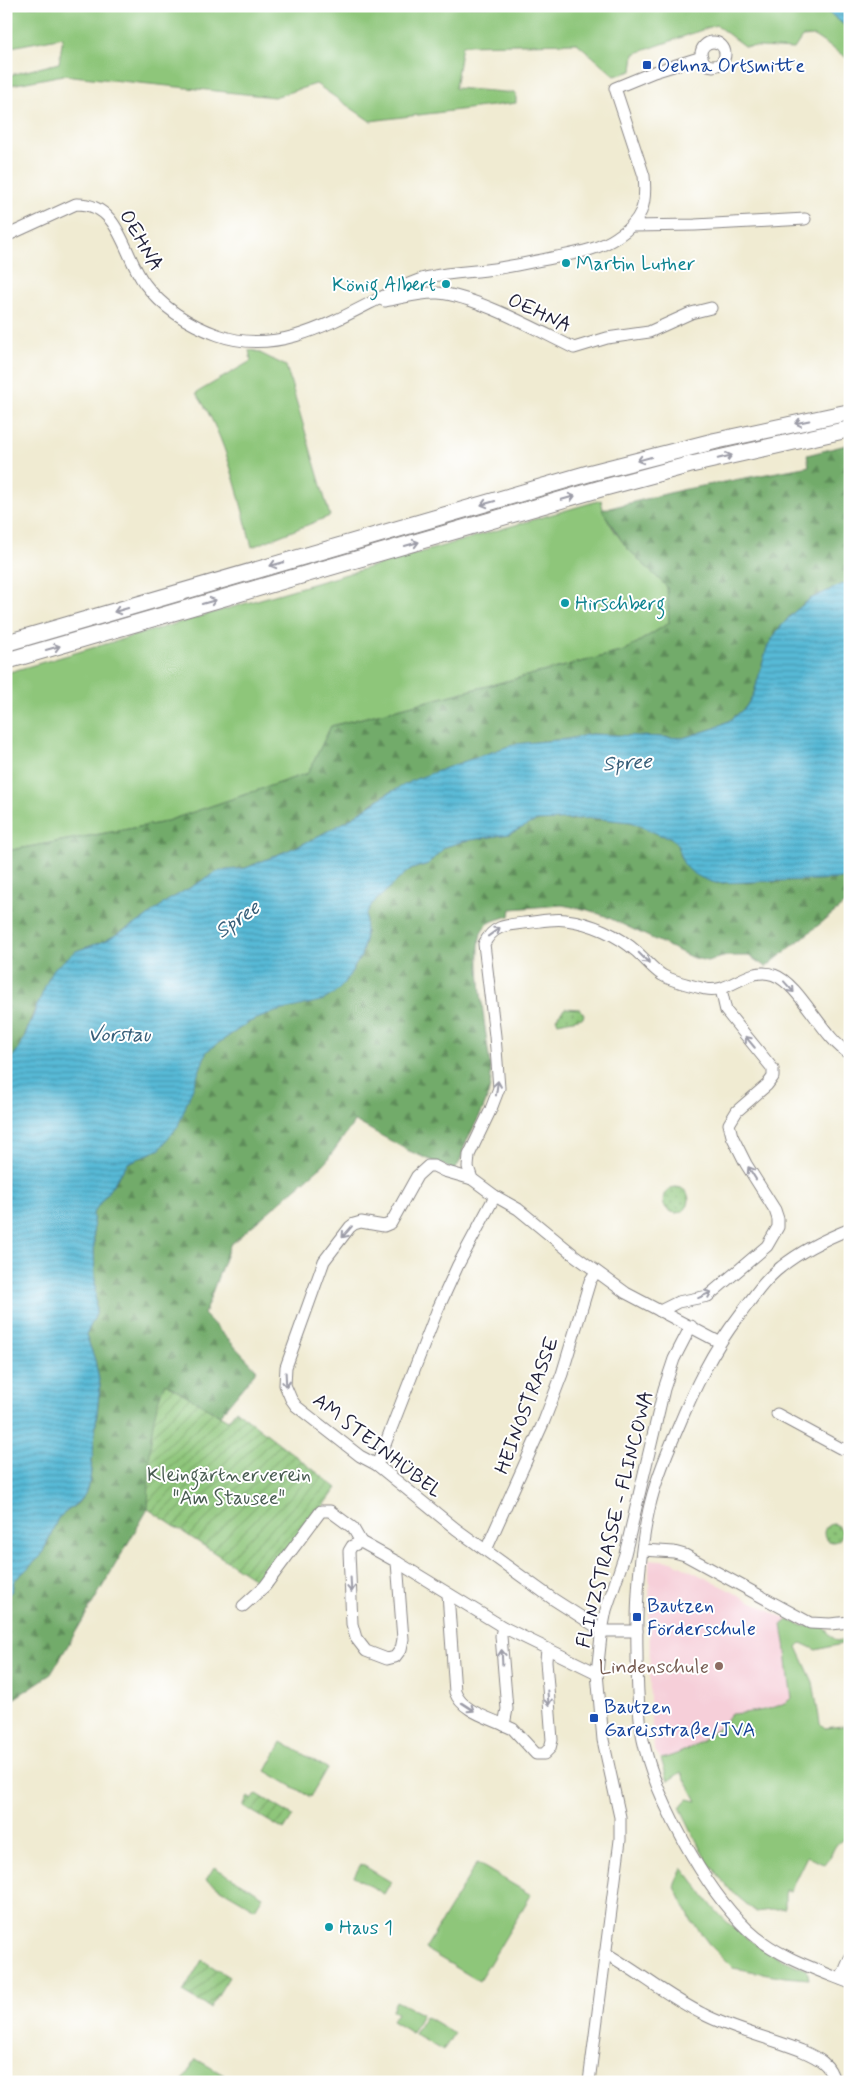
<svg xmlns="http://www.w3.org/2000/svg" width="856" height="2088" font-family="Mynerve,sans-serif">
	<defs>
		<pattern id="forest-firs" width="22" height="20" patternUnits="userSpaceOnUse" patternTransform="scale(1.25)"><rect width="22" height="20" fill="#72ab6a"/><path d="M5 1l3.5 6h-7zM16 11l3.5 6h-7z" fill="#5d8b58"/></pattern>
		<pattern id="park-dots" width="8" height="8" patternUnits="userSpaceOnUse" patternTransform="scale(1.25)"><rect width="8" height="8" fill="#8ec67a"/><path d="M2 2h.1M6 6h.1" fill="none" stroke="#74a065" stroke-width="1.8" stroke-linecap="round"/></pattern>
		<pattern id="garden-furrows" width="10" height="10" patternUnits="userSpaceOnUse" patternTransform="scale(1.25)"><rect width="10" height="10" fill="#8ec67a"/><path d="M-1 1l2-2M0 10L10 0M9 11l2-2" fill="none" stroke="#74a065"/></pattern>
		<pattern id="water-rules" width="6" height="5" patternUnits="userSpaceOnUse" patternTransform="scale(1.25)"><rect width="6" height="5" fill="#57b9d6"/><path d="M0 2.5h6" fill="none" stroke="#4896af"/></pattern>
	</defs>
	<rect width="100%" height="100%" fill="#fff"/>
	<filter id="ink" filterUnits="userSpaceOnUse"><feTurbulence type="fractalNoise" baseFrequency=".02" numOctaves="2"/><feDisplacementMap in="SourceGraphic" scale="10" xChannelSelector="R" yChannelSelector="G"/><feConvolveMatrix kernelMatrix="1 2 1 2 8 2 1 2 1" color-interpolation-filters="sRGB"/></filter>
	<filter id="wash" filterUnits="userSpaceOnUse"><feTurbulence type="fractalNoise" baseFrequency=".0096" numOctaves="4" result="noise"/><feDisplacementMap in="SourceGraphic" scale="20" xChannelSelector="R" yChannelSelector="G"/><feGaussianBlur stdDeviation="1.12" result="paint"/><feColorMatrix in="noise" values="0 0 0 0 0 0 0 0 0 0 0 0 0 0 0 0 0 1.4 0 .05"/><feComposite in="paint" operator="in"/></filter>
	<g filter="url(#wash)">
		<rect width="100%" height="100%" fill="#f0ebd2"/>
		<polygon fill="#f6cfd9" points="649,1559 672,1561 788,1620 782,1625 788,1656 788,1676 792,1697 783,1705 750,1712 731,1714 720,1729 680,1754 661,1759 654,1749 650,1710"/>
		<g fill="#8ec67a" stroke="#58745a">
			<polygon points="6,6 821,6 850,30 850,60 814,36 802,37 794,49 744,46 716,25 634,54 632,71 615,76 577,43 462,45 455,88 516,93 516,103 370,121 316,84 274,97 63,75 6,86 6,76 59,63 63,37 6,48"/>
			<path d="M249,350L256,351L286,366L330,516L252,547C238,495 227,437 196,393L251,361Z"/>
			<path d="M601,500C606,532 644,565 667,586L669,623L624,651L331,726L309,773L161,823L6,851V673Z"/>
			<path d="M788,1620L804,1626L823,1627L836,1641L850,1638V1642L816,1650L801,1643L797,1647L813,1682L820,1723L825,1728L850,1725V1837C831,1842 835,1853 825,1865L807,1856L790,1891L785,1890V1908L756,1912L731,1891L706,1860L680,1807L687,1799L697,1801L681,1772L668,1781L661,1759C688,1752 714,1736 731,1714C752,1712 776,1711 792,1698C787,1673 787,1649 782,1625Z"/>
			<polygon points="282,1742 327,1768 310,1797 266,1771"/>
			<polygon points="477,1863 531,1895 479,1981 425,1949"/>
			<polygon points="361,1864 391,1882 384,1894 354,1876"/>
			<polygon points="214,1867 263,1896 255,1909 206,1880"/>
			<path d="M682,1867C693,1879 701,1893 712,1906C737,1936 772,1956 807,1970L809,1979L785,1977L733,1968L709,1944L691,1920L675,1887Z"/>
			<polygon points="396,2001 422,2014 412,2033 392,2021 397,2013 392,2010"/>
			<polygon points="425,2016 454,2033 443,2051 414,2034"/>
			<polygon points="196,2059 236,2082 186,2082 183,2080"/>
		</g>
		<g fill="url(#forest-firs)" stroke="#4a6652">
			<polygon points="850,444 850,581 810,599 793,613 777,631 767,648 754,693 746,707 732,719 715,728 683,738 591,734 568,739 515,744 457,764 386,794 347,821 303,844 246,868 219,871 167,901 144,919 105,941 76,951 35,1008 21,1045 6,1067 6,851 161,823 308,773 331,726 624,651 669,623 667,587 626,547 602,510 681,490 809,466 807,455"/>
			<path d="M593,818L631,822L660,835L670,837L679,845V855C691,870 696,877 716,883L841,879L850,875V900L766,967L749,956H727L707,961L691,957L605,916L588,910L562,905L511,909L510,916C500,919 489,920 483,929C471,946 488,1046 491,1072C491,1103 477,1118 465,1145C462,1153 461,1164 454,1170L409,1151L355,1121L325,1163L230,1245L204,1314L257,1370L220,1415L165,1384L151,1435L148,1509L51,1674L6,1704V1597L12,1591L14,1581L41,1556L58,1518L78,1503L85,1494L90,1480L100,1385L95,1360L86,1335L96,1314L93,1213L128,1163L160,1149L207,1051L249,1022L344,984L361,956L365,940L366,915L372,904L409,870L428,864L445,847L464,841L509,834L536,821Z"/>
		</g>
		<g fill="url(#park-dots)" stroke="#58745a">
			<polygon points="565,1008 580,1009 584,1014 583,1018 558,1023 556,1018"/>
			<circle cx="676" cy="1200" r="13"/>
			<circle cx="833" cy="1533" r="9"/>
		</g>
		<g fill="url(#garden-furrows)" stroke="#58745a">
			<path d="M165,1383L228,1420L236,1410L337,1488L265,1586L148,1509C150,1467 147,1422 165,1383Z"/>
			<polygon points="257,1794 293,1816 284,1830 243,1806 248,1797 252,1800"/>
			<polygon points="202,1960 229,1977 210,2008 183,1992"/>
		</g>
		<g fill="url(#water-rules)" stroke="#3c6e88">
			<polygon points="821,6 850,6 850,30"/>
			<path d="M850,581V875L841,879L716,883C697,878 678,867 679,845L670,837L660,835L631,822L593,818L536,821L509,834L464,841L445,847L428,864L409,870L372,904L366,915L365,940L361,956L344,984L335,993L324,1000L275,1012L249,1022L207,1051L178,1126L160,1149L128,1163L93,1213L96,1314L86,1335L95,1360L100,1385L90,1480L85,1494L77,1503L58,1518L41,1556L14,1581L12,1591L6,1597V1067L21,1045L52,970L76,951L105,941L144,919L167,901L219,871L246,868L303,844L347,821L387,794L416,779L457,764L515,744L568,739L591,734L683,738L715,728L732,719L746,707L754,693L767,648L777,631L793,613L810,599Z"/>
		</g>
	</g>
	<g filter="url(#ink)">
		<g fill="none" stroke-linecap="round" stroke-linejoin="round">
			<g stroke="#898686" stroke-width="13">
				<g id="minor">
					<circle cx="713" cy="54" r="12"/>
					<polyline points="632,226 695,225 805,219"/>
					<path d="M6,236L76,204C121,203 123,256 145,284C163,308 190,325 218,335C276,356 331,323 382,297C397,290 413,280 430,277C451,272 473,272 494,269C515,266 536,261 557,257C577,253 600,249 617,237C642,221 647,205 644,176L615,88L654,72L702,57"/>
					<path d="M381,299L385,301C402,298 420,292 438,293C476,296 539,331 574,348L607,338L649,332L691,313L711,308"/>
					<polyline points="472,1179 444,1171 434,1166 428,1166 417,1176 391,1223 384,1226 361,1222 354,1224 350,1227 324,1261 286,1367 285,1385 291,1399 296,1406 360,1456 377,1465 456,1529 553,1599 603,1631 637,1631"/>
					<path d="M850,1229C825,1239 802,1250 781,1267C764,1280 752,1299 739,1316C712,1351 694,1389 677,1430C666,1455 655,1481 649,1509C639,1555 636,1604 637,1652C637,1680 638,1712 643,1740C655,1798 705,1889 747,1929C775,1956 815,1969 850,1983"/>
					<polyline points="660,1311 678,1302 708,1296 767,1246 778,1227 778,1219 775,1210 746,1164 732,1136 729,1124 737,1111 767,1085 773,1077 773,1069 726,1011 721,989"/>
					<path d="M719,1342L626,1293L574,1255L518,1209L495,1196L472,1179L468,1167L469,1155L491,1109L499,1088L495,1036L484,944C493,926 505,925 524,923C537,922 553,918 566,920C591,923 618,935 637,952C646,960 653,969 662,975C674,982 693,986 706,989C730,994 749,965 774,975C800,984 823,1039 850,1054"/>
					<polyline points="777,1414 840,1448 850,1450"/>
					<polyline points="377,1465 437,1311 458,1265 495,1196"/>
					<polyline points="361,1542 352,1546 349,1551 352,1624 356,1638 366,1651 387,1659 395,1657 401,1649 403,1639 397,1562"/>
					<polyline points="486,1550 544,1421 562,1374 590,1281 596,1272"/>
					<polyline points="643,1550 674,1552 685,1555 810,1623 830,1624 850,1622"/>
					<path d="M448,1594L455,1692C462,1711 487,1717 504,1725"/>
					<polyline points="243,1606 265,1586 321,1511 330,1511 353,1528 361,1542 397,1562 503,1627 597,1673"/>
					<polyline points="503,1627 501,1636 507,1709 504,1725 513,1729 536,1754 544,1754 550,1748 552,1740 546,1661 547,1649"/>
					<path d="M605,1953C639,1972 668,1997 703,2014C733,2030 768,2037 800,2050C816,2057 831,2063 834,2082"/>
					<polyline points="841,1979 850,1958"/>
					<polyline points="589,2082 620,1840 620,1817 603,1740 597,1673 601,1636 606,1610 625,1554 664,1389 674,1359 691,1326"/>
				</g>
			</g>
			<g stroke="#898686" stroke-width="18">
				<g id="highway">
					<polyline points="6,643 590,473 715,441 850,412"/>
					<polyline points="6,661 599,489 689,465 850,429"/>
				</g>
			</g>
			<use href="#minor" stroke="#fff" stroke-width="11"/>
			<use href="#highway" stroke="#fff" stroke-width="16"/>
		</g>
		<defs><path id="oneway-shaft" d="M-6 0H5M1.5-3L5.5 0L1.5 3" fill="none" stroke-width="1.6" stroke-linecap="round" stroke-linejoin="round" transform="scale(1.25)"/></defs>
		<g stroke="#9c9ca7">
			<use href="#oneway-shaft" transform="translate(802 422) rotate(168)"/>
			<use href="#oneway-shaft" transform="translate(725 457) rotate(-13)"/>
			<use href="#oneway-shaft" transform="translate(644 459) rotate(165)"/>
			<use href="#oneway-shaft" transform="translate(568 498) rotate(-16)"/>
			<use href="#oneway-shaft" transform="translate(488 503) rotate(164)"/>
			<use href="#oneway-shaft" transform="translate(412 544) rotate(-16)"/>
			<use href="#oneway-shaft" transform="translate(277 564) rotate(164)"/>
			<use href="#oneway-shaft" transform="translate(209 602) rotate(-16)"/>
			<use href="#oneway-shaft" transform="translate(121 610) rotate(164)"/>
			<use href="#oneway-shaft" transform="translate(53 648) rotate(-16)"/>
			<use href="#oneway-shaft" transform="translate(494 932) rotate(-36)"/>
			<use href="#oneway-shaft" transform="translate(644 958) rotate(45)"/>
			<use href="#oneway-shaft" transform="translate(789 987) rotate(48)"/>
			<use href="#oneway-shaft" transform="translate(750 1042) rotate(-130)"/>
			<use href="#oneway-shaft" transform="translate(497 1088) rotate(-82)"/>
			<use href="#oneway-shaft" transform="translate(752 1173) rotate(-122)"/>
			<use href="#oneway-shaft" transform="translate(347 1232) rotate(131)"/>
			<use href="#oneway-shaft" transform="translate(705 1295) rotate(-24)"/>
			<use href="#oneway-shaft" transform="translate(286 1380) rotate(87)"/>
			<use href="#oneway-shaft" transform="translate(351 1585) rotate(87)"/>
			<use href="#oneway-shaft" transform="translate(502 1657) rotate(-93)"/>
			<use href="#oneway-shaft" transform="translate(548 1698) rotate(85)"/>
			<use href="#oneway-shaft" transform="translate(468 1707) rotate(33)"/>
		</g>
	</g>
	<g fill="#1a4fb4" stroke="#fff" stroke-width="2">
		<rect x="642" y="60" width="10" height="10" rx="2.5"/>
		<rect x="632" y="1612" width="10" height="10" rx="2.5"/>
		<rect x="589" y="1713" width="10" height="10" rx="2.5"/>
	</g>
	<g fill="#0f9aa8" stroke="#fff" stroke-width="2">
		<circle cx="566" cy="263" r="5"/>
		<circle cx="446" cy="284" r="5"/>
		<circle cx="565" cy="603" r="5"/>
		<circle cx="329" cy="1927" r="5"/>
	</g>
	<circle fill="#8d6e63" stroke="#fff" stroke-width="2" cx="719" cy="1666" r="5"/>
	<g text-anchor="middle" stroke-width="4" stroke-linejoin="round" paint-order="stroke">
		<g font-size="20" fill="#164399" stroke="#fff" text-anchor="start">
			<text x="657" y="72">Oehna Ortsmitte</text>
			<text x="647" y="1612">Bautzen<tspan x="647" dy="23">Förderschule</tspan></text>
			<text x="604" y="1713">Bautzen<tspan x="604" dy="23">Gareisstraße/JVA</tspan></text>
		</g>
		<g font-size="20" fill="#22223b" stroke="#fff">
			<text transform="translate(142 240) rotate(60)" y="7">OEHNA</text>
			<text transform="translate(540 312) rotate(25)" y="7">OEHNA</text>
			<text transform="translate(526 1405) rotate(-69)" y="7">HEINOSTRASSE</text>
			<text transform="translate(378 1445) rotate(38)" y="7">AM STEINHÜBEL</text>
			<text transform="translate(614 1519) rotate(-76)" y="7">FLINZSTRASSE - FLINCOWA</text>
		</g>
		<g font-size="20" fill="#0d838f" stroke="#fff" text-anchor="start">
			<text x="576" y="270">Martin Luther</text>
			<text x="436" y="291" text-anchor="end">König Albert</text>
			<text x="575" y="610">Hirschberg</text>
			<text x="339" y="1934">Haus 1</text>
		</g>
		<g font-size="20" fill="#485b51" stroke="#fff">
			<text x="229" y="1481">Kleingärtnerverein<tspan x="229" dy="23">"Am Stausee"</tspan></text>
		</g>
		<g font-size="20" fill="#785e54" stroke="#fff" text-anchor="end">
			<text x="709" y="1673">Lindenschule</text>
		</g>
		<g font-size="21" font-style="italic" fill="#375e79" stroke="#fff">
			<text transform="translate(627 762) rotate(-4)" y="7">Spree</text>
			<text transform="translate(237 919) rotate(-35)" y="7">Spree</text>
			<text x="119" y="1041">Vorstau</text>
		</g>
	</g>
	<rect width="856" height="2088" fill="none" stroke="#fff" stroke-width="25"/>
</svg>
